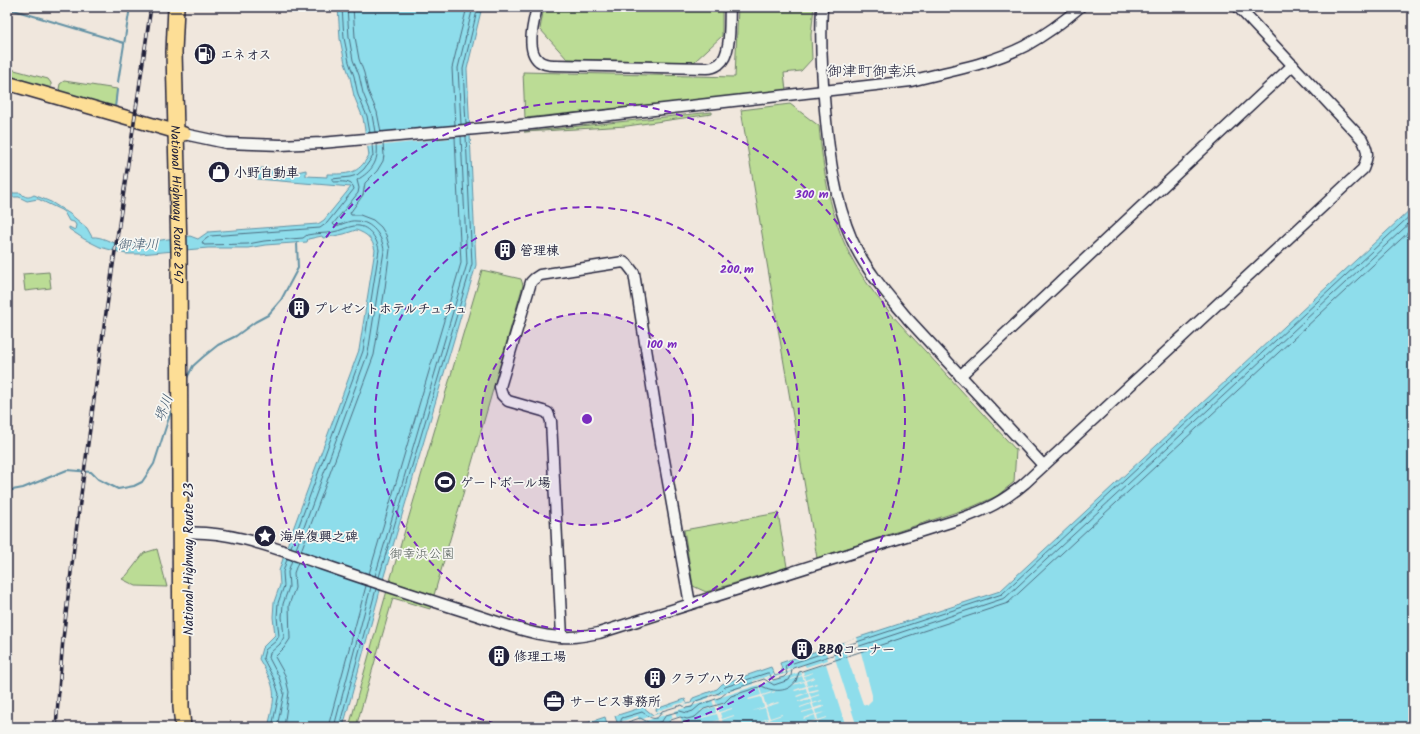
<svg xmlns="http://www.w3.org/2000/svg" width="1420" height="734" font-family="Kalam,'Klee One',sans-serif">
	<rect width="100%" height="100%" fill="#f0e7dd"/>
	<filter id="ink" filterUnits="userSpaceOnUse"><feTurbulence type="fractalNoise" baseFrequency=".025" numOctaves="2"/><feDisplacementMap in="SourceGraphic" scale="8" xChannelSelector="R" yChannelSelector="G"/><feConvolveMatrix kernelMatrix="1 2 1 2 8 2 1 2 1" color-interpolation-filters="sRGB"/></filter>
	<g filter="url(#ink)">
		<g fill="#bbdc95" stroke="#6e7f68">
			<polygon points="544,7 722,7 722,36 694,62 567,59 540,29"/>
			<polygon points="738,7 814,7 811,35 812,59 801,71 784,73 786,91 525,118 523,72 735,77"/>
			<polygon points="7,68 48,79 51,83 51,87 46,89 7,79"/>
			<polygon points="64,81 117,89 115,108 62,92 59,89 60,84"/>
			<path d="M790,104L819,126C823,170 830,216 850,255C869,292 898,322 926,352C956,385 986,417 1016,450L1014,482L997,496L972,507L817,558L741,110Z"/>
			<polygon points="712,112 712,114 627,126 524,132"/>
			<polygon points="482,270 521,279 523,285 430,609 393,598 356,727 349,727 384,601"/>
			<polygon points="49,272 51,288 25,291 23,274"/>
			<polygon points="778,513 787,567 706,592 693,586 684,530"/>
			<polygon points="157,549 167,587 136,586 122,579 127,575 144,553"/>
		</g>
		<g fill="#8eddeb" stroke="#6392a5">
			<path d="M338,7H482L467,69L476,265L384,576L343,727H268C276,694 277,689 259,659L262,648L275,635L273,617L274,602L280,585L279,571L289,540L359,350L375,250C372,238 367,234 356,230L344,234L323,238L322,236L308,239L307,242L265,245L248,248H208L140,254H126L100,247L84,239L69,229V227L75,230L76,225L74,222L69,221L64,212L61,210L38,199L27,201L19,197H7V192L9,193H21C25,198 29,198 34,195L51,202L70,214L87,228L92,237C102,236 110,243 120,244C124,245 128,243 132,243C139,244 148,246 154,241L190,236L198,239L208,232L318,224L324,220L351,187L257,179L256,173L261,168L297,172L306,170V176L327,177V174C348,174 358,175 369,155L363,118L354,96L350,77L345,63L340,39Z"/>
			<polygon points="1413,207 1413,727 614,727 618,725 615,716 643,707 653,715 657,713 656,709 685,699 687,704 691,703 693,698 717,689 722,684 771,667 775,676 783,673 780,663 1000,591"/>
			<polygon points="605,717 608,727 575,727"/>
		</g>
		<g fill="#f0e7dd">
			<polygon points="472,124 472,136 366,147 364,134"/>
			<polygon points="857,637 872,695 872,700 867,705 863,704 847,657 843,642"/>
			<polygon points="831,646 857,727 846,727 826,664 803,671 804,675 813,672 813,673 804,676 805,680 815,677 815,678 806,681 807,686 816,683 817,684 808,687 809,691 818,689 819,690 809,693 811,697 820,694 820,695 811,698 812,703 822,700 822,701 813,704 814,708 824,705 824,707 815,710 816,714 826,712 817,715 818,720 827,717 827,718 818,721 820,727 819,727 817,721 805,725 805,724 816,720 815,715 804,719 803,718 815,714 813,710 802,713 802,712 813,709 811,704 800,708 800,707 811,703 810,699 798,702 798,701 809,697 808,693 797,697 796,696 807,692 806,688 795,691 794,690 806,686 804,682 793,685 793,684 804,681 802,676 791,680 791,679 802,675 801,672 759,685 762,695 775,691 775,692 763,696 766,706 778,702 779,703 766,707 770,718 782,714 782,715 770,719 773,727 771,727 768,719 756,723 768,718 765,708 752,711 764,707 761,697 749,700 748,699 761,695 758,685 715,699 717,705 730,702 718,706 719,712 732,708 732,709 720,713 722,719 734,715 734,716 722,720 724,726 736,722 736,723 724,727 720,727 721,726 719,721 704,726 704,725 719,720 717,714 702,718 702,717 716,713 715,707 700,711 700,710 714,706 712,700 675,711 677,717 680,716 684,727 672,727 670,719 673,718 671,713 639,723 640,727 637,727 636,724 626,727 617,727 626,724 618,726 617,723 638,716 639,720 665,712 657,713 657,711 678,704 686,702 687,704 680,707 709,698 709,695 716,693 718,695 753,684 753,681 774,674 774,676 767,678 768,679 791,672 791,671 783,673 783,671 804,664 806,667 828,660 825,648"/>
		</g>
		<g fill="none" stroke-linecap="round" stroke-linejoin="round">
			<g stroke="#4d6d81" stroke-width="1">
				<polyline points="342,7 344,38 349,62 354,76 358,95 367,116 370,133"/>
				<polyline points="347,7 349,37 353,60 359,75 363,93 372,115 375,132"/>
				<polyline points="353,7 355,37 359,59 364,73 368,91 377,112 381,132"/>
				<polyline points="461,124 458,68 473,7"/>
				<polyline points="466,124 463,69 478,7"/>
				<polyline points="455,125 452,68 467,7"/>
				<path d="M291,547L363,351L379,250C377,238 368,224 354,226C347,227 340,231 333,232C324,234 316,233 307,235L303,238L264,241L248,244L204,245L202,242L210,236L320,228L327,223L354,189C353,180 340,182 333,182L332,179L350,177L357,175L364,169L373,156L372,144"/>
				<path d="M296,549L368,353L384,251C383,237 372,221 356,221C349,220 342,225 335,226L333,224L358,193L359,188L357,180C372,171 379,162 377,144"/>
				<polyline points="301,551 374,355 385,288 390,249 386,235 381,227 373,220 360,215 351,215 350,213 363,195 365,183 377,171 383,161 384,155 383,143"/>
				<polyline points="369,574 461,263 455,137"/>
				<polyline points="375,576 467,264 461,136"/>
				<polyline points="379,577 472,264 466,136"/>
				<polyline points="272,727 279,694 274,679 263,658 265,650 276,641 279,636 277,617 278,603 284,586 283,572 287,559"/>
				<polyline points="277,727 284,693 279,677 269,658 270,653 280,644 284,637 282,617 283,604 289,587 288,572 292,560"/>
				<polyline points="284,727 289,692 285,675 275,657 284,648 290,639 289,605 295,588 294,573 298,562"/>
				<polyline points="328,727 366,586"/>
				<polyline points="334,727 371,587"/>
				<polyline points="339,727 376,589"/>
				<path d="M621,727V720L622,718L642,712C650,717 656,724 662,711L682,705L686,708L692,707L696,701L719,693L725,687L767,673H769L773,680L784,677L787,674L785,666L787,665L1002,594L1413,213"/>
				<polyline points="627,727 628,722 640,718 650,723 656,723 662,721 666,715 680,711 687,713 693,711 700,705 721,697 728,691 764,679 774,685 789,680 791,676 792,669 793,668 1005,598 1413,220"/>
				<path d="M663,727L671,720L680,717L687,719L695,717L704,709L724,703L731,696L762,686C773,692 788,693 796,681C797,678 798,675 799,672L1008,603L1413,228"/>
			</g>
			<g stroke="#6392a5" stroke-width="2">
				<polyline points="7,8 124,43"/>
				<polyline points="118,82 130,7"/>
				<polyline points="115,108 117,90"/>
				<polyline points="187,378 193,366 203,357 218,345 236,336 255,322 268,315 281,300 298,268 297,243"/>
				<polyline points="7,491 23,488 67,470 91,472 98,479 118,489 134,486 142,482 154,464 173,405"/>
			</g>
			<g stroke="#22223b" stroke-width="13">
				<g id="minor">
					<path d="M537,7C534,21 525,50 539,61C543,64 549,65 554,65L707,68C711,68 715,67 719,64C732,55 729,22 730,7"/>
					<path d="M822,7C820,41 822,76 825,110C829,154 834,198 852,240C865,269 887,294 908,319L1043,465"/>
					<path d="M184,134L226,143L253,144L281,145L321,143L531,124L911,81C949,71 990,64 1025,46C1045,35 1063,22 1080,7"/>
					<polyline points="960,376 1293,65"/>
					<path d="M181,533C231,529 279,550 327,566C376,583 426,599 476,615C501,623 526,633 551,636C568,639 584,636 599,633L960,519C986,510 1004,501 1025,483L1363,169C1368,156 1369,152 1362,139L1238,7"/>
					<polyline points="562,637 551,421 548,413 543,411 508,401 502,395 500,387 531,282 534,279 540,275 623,262 627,264 634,273 661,443 690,604"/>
				</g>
			</g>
			<g stroke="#22223b" stroke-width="16">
				<polyline id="major" points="7,83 184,134"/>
			</g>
			<g stroke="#22223b" stroke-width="18">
				<g id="highway">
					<path id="s1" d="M176,7L174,52L179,251L181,707L183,727"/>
				</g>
			</g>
			<use href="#minor" stroke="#f6f6f2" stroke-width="10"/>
			<use href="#major" stroke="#fdde96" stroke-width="13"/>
			<use href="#highway" stroke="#fdde96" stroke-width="15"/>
			<g stroke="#22223b" stroke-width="3.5">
				<polyline id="rail" points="56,727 63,639 75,539 103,333 151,7"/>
			</g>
			<use href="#rail" stroke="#f6f6f2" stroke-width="2" stroke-dasharray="6" stroke-linecap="butt"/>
		</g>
	</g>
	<circle cx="587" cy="419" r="106" fill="#7b2cbf" fill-opacity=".12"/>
	<g fill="none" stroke="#7b2cbf" stroke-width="2" stroke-dasharray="7 5">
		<circle cx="587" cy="419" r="106"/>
		<circle cx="587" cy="419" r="212"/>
		<path d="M507 727A318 318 0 1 1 667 727"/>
	</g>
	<defs>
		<g id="fuel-disc" transform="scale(1.15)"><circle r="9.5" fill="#22223b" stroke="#f6f6f2"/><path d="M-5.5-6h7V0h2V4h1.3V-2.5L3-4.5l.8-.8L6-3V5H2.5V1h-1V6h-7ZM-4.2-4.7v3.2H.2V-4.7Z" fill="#fff"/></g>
		<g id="shop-disc" transform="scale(1.15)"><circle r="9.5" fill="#22223b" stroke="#f6f6f2"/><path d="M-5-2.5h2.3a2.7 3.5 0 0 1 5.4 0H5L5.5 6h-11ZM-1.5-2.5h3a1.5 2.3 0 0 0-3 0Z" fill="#fff"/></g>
		<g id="building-disc" transform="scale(1.15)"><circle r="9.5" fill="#22223b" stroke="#f6f6f2"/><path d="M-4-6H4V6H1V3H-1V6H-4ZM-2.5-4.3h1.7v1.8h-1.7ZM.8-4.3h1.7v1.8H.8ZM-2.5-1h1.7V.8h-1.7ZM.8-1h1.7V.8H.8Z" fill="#fff"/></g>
		<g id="stadium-disc" transform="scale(1.15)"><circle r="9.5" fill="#22223b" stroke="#f6f6f2"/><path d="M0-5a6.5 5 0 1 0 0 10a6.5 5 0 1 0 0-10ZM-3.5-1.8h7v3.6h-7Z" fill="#fff"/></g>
		<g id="sight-disc" transform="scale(1.15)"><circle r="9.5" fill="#22223b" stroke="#f6f6f2"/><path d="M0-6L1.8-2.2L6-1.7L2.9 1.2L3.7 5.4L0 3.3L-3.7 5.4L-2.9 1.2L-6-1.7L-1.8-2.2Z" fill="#fff"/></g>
		<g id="office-disc" transform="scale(1.15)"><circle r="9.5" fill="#22223b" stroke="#f6f6f2"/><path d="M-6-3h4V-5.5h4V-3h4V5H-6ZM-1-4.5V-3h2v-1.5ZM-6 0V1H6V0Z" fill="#fff"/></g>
	</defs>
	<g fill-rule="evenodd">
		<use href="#fuel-disc" x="205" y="54"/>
		<use href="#shop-disc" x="219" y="172"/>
		<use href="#building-disc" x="505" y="250"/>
		<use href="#building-disc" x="299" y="308"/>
		<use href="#stadium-disc" x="445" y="482"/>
		<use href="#sight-disc" x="265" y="536"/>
		<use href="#building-disc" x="802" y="649"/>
		<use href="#building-disc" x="499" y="656"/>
		<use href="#building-disc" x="655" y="678"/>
		<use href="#office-disc" x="554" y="701"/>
	</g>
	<g text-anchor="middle" stroke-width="3.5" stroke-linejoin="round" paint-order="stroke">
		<g font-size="13" font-weight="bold" fill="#22223b" stroke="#f6f6f2" text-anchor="start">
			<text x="220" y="59">エネオス</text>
			<text x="234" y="177">小野自動車</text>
			<text x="520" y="255">管理棟</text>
			<text x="314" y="313">プレゼントホテルチュチュ</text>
			<text x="460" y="487">ゲートボール場</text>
			<text x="280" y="541">海岸復興之碑</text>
			<text x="818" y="654">BBQコーナー</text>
			<text x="514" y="661">修理工場</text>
			<text x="670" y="683">クラブハウス</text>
			<text x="570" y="706">サービス事務所</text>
		</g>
		<g font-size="13" fill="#22223b" stroke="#f6f6f2">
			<text dy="5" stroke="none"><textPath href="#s1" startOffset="197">National Highway Route 247</textPath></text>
			<text transform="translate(188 559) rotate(-90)" y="5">National Highway Route 23</text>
		</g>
		<g font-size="13" fill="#505a56" stroke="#f6f6f2">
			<text x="422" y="558">御幸浜公園</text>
		</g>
		<g font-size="14" font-style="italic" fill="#425a70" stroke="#f6f6f2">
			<text transform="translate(138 244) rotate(-1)" y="5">御津川</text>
			<text transform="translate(163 408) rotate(-69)" y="5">堺川</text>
		</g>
		<g font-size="15" fill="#22223b" stroke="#f6f6f2">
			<text x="872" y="76">御津町御幸浜</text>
		</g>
	</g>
	<circle cx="587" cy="419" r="6" fill="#7b2cbf" stroke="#f6f6f2" stroke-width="2"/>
	<g font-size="12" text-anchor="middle" font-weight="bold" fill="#7b2cbf" stroke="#f6f6f2" stroke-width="3.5" stroke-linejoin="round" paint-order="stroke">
		<text x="812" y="198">300 m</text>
		<text x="737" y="273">200 m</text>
		<text x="662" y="348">100 m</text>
	</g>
	<rect width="1420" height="734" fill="none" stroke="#f6f6f2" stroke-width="24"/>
	<rect x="12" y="12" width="1396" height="710" fill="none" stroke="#22223b" stroke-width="1.5" filter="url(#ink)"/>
</svg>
